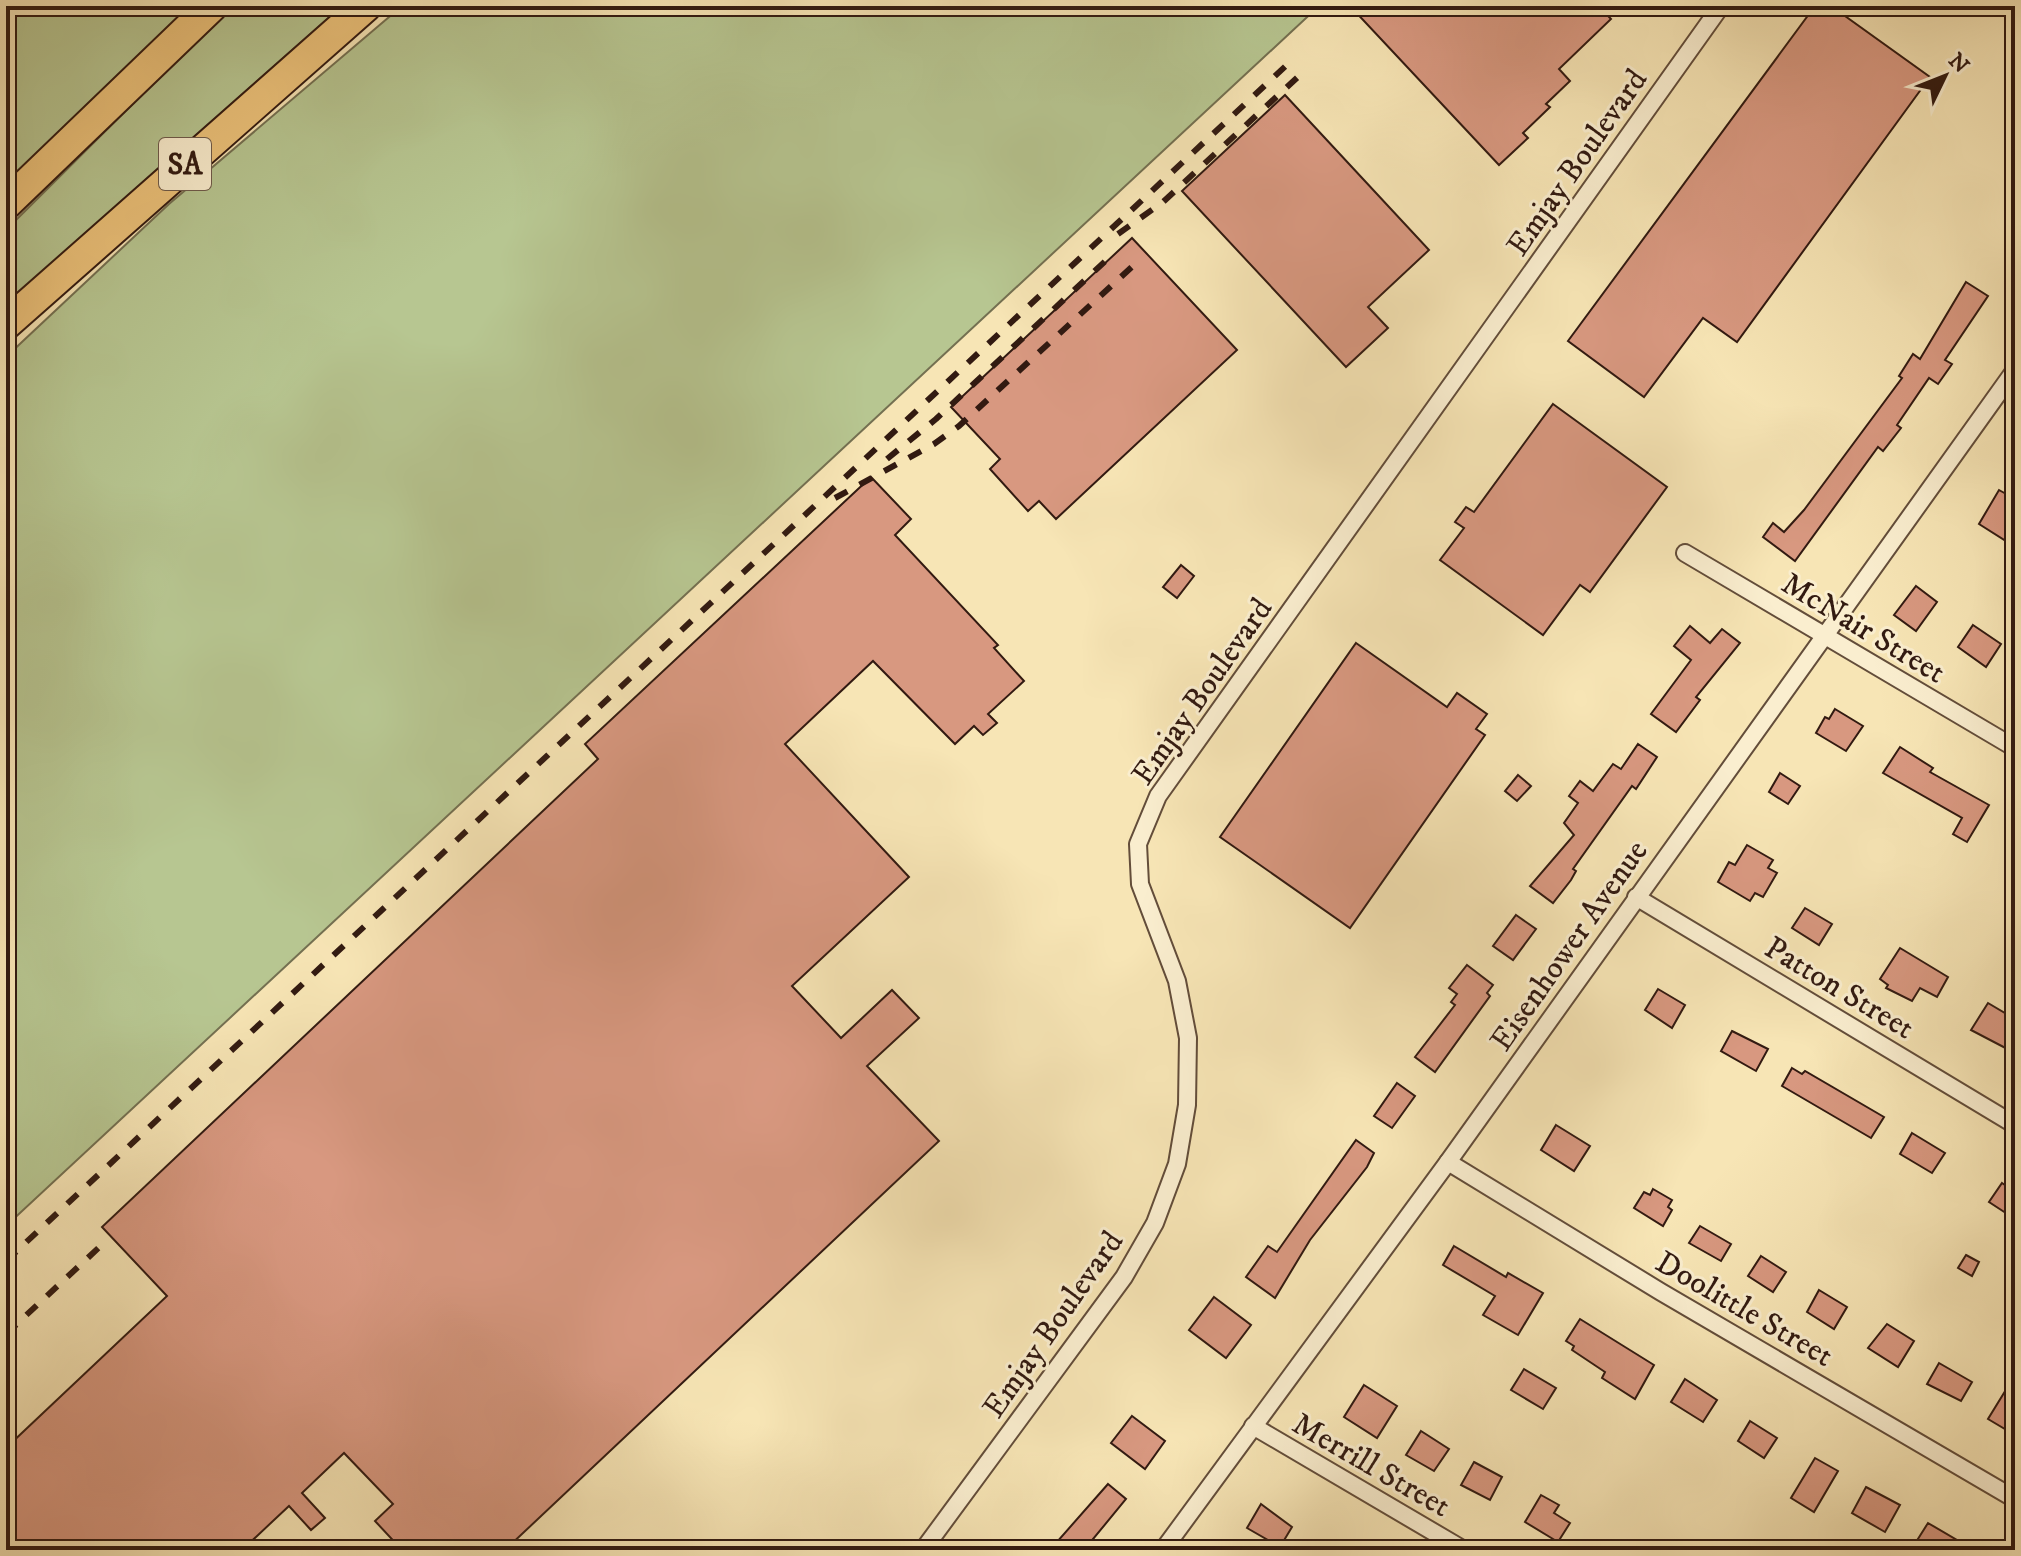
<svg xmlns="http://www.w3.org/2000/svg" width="2021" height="1556" font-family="'IM FELL DW Pica',serif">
	<rect width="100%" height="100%" fill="#f7e5b5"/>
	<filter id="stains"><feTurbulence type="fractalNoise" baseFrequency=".0025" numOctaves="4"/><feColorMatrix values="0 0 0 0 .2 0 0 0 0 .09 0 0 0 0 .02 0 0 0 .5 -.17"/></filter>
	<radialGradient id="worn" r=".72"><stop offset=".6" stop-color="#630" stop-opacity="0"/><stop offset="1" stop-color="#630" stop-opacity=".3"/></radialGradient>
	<g fill="#b7c691" stroke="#747051" stroke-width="2">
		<polygon points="6,6 192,6 6,185"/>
		<polygon points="231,6 342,6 6,304 6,230"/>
		<polygon points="402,6 1319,6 6,1226 6,357 169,204"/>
	</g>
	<g fill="#d89880" stroke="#321a11" stroke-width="2">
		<polygon points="1350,6 1599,6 1611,19 1559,69 1570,81 1546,104 1550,107 1523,133 1528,138 1499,165"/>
		<polygon points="1815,6 1831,6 1930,77 1737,342 1703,318 1644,397 1568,341"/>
		<polygon points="1285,95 1429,250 1368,307 1388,328 1346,367 1182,191"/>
		<polygon points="1132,238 1237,350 1056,519 1039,501 1028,511 990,469 1000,459 951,407"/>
		<polygon points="1966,282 1988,296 1945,360 1952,364 1938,384 1929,378 1897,425 1901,428 1883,451 1878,447 1795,561 1763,537 1773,523 1784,532 1804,510 1902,378 1899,376 1913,354 1920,359"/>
		<polygon points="1553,404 1667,487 1590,592 1580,585 1543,635 1440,560 1464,528 1455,522 1466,507 1474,512"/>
		<polygon points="871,477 911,519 895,535 998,645 994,648 1024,681 988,714 997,723 983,735 974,726 955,744 873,661 785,744 909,877 792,986 841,1038 892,990 919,1018 867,1066 939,1141 505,1550 402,1550 375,1521 393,1504 344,1453 302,1493 325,1518 311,1530 289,1506 242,1550 6,1550 6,1448 167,1296 102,1227 598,759 585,744"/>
		<polygon points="1999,490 2015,499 2015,526 2006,541 1979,524"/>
		<polygon points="1181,565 1194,576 1177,598 1163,587"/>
		<polygon points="1916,586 1937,602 1916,631 1894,615"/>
		<polygon points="1973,625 2001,644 1986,667 1958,647"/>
		<polygon points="1690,626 1710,643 1722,629 1740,643 1696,697 1700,700 1676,732 1651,714 1691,660 1674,646"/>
		<polygon points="1356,643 1447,707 1457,693 1487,714 1476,729 1485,735 1350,928 1220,837"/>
		<polygon points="1835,709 1863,726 1846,751 1816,733 1825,717 1829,719"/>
		<polygon points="1638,744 1657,757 1636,789 1632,786 1573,869 1576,871 1571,880 1553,903 1530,886 1574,835 1564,823 1578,803 1569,796 1580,781 1593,791 1613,764 1621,769"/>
		<polygon points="1900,747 1933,768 1930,772 1989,805 1967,842 1953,834 1962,818 1883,773"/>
		<polygon points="1780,773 1800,786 1788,804 1769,792"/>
		<polygon points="1518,775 1531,786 1517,801 1505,791"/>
		<polygon points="1747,845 1773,860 1768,868 1777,873 1763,897 1755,893 1750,901 1718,882 1729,862 1735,865"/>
		<polygon points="1805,908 1832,924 1819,945 1792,928"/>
		<polygon points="1516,915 1536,929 1513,960 1493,946"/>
		<polygon points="1900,948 1948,977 1937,997 1920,988 1912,1001 1886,988 1888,985 1880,979"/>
		<polygon points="1467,965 1493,985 1487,993 1490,996 1435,1072 1415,1057 1455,1005 1451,1002 1457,994 1449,988"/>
		<polygon points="1658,989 1685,1005 1672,1028 1645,1010"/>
		<polygon points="1988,1003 2015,1019 2015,1053 1971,1030"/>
		<polygon points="1732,1031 1768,1049 1756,1071 1721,1051"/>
		<polygon points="1792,1068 1802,1074 1805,1071 1884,1117 1871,1138 1782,1086"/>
		<polygon points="1397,1083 1415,1096 1392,1128 1374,1116"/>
		<polygon points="1556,1125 1590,1146 1574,1171 1541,1150"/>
		<polygon points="1912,1133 1945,1153 1932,1173 1900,1154"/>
		<polygon points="1356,1140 1374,1153 1367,1167 1310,1240 1275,1298 1246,1277 1268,1246 1277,1252"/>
		<polygon points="2002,1183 2015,1192 2015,1219 1989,1202"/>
		<polygon points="1653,1189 1672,1200 1668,1207 1672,1210 1663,1226 1634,1208 1644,1192 1650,1195"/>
		<polygon points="1700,1226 1731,1244 1721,1261 1689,1243"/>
		<polygon points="1454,1246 1506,1277 1508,1273 1543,1293 1518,1335 1483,1315 1495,1296 1443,1265"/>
		<polygon points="1966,1255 1979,1262 1972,1276 1958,1268"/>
		<polygon points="1761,1256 1786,1272 1773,1292 1748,1276"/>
		<polygon points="1819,1290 1847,1307 1834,1329 1807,1312"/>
		<polygon points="1214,1297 1251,1325 1226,1358 1189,1330"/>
		<polygon points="1580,1319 1654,1365 1635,1399 1602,1378 1605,1372 1572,1350 1574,1346 1566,1341"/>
		<polygon points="1887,1324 1914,1341 1898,1367 1868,1348"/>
		<polygon points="1939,1363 1972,1382 1961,1401 1927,1384"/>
		<polygon points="1524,1369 1556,1388 1543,1409 1511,1390"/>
		<polygon points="2015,1375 2015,1435 1988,1419"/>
		<polygon points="1685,1379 1717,1400 1703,1422 1671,1402"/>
		<polygon points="1364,1385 1397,1406 1377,1438 1344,1417"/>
		<polygon points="1132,1416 1165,1441 1145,1469 1111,1443"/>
		<polygon points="1750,1421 1777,1438 1764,1458 1738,1441"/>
		<polygon points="1421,1431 1449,1449 1434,1471 1406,1455"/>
		<polygon points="1815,1458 1838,1471 1814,1512 1791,1498"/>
		<polygon points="1474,1462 1502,1477 1490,1500 1461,1485"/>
		<polygon points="1108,1484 1126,1499 1084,1550 1066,1550 1056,1543"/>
		<polygon points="1866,1487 1900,1505 1885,1532 1852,1513"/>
		<polygon points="1541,1495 1559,1505 1554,1513 1570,1523 1558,1542 1525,1522"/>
		<polygon points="1261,1504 1292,1527 1280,1547 1247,1528"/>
		<polygon points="1928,1523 1974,1550 1911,1550"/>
	</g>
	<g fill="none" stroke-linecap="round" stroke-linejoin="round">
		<g stroke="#634d3a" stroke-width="20">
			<g id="street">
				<polyline points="1685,553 2015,748"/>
				<polyline points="1636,897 2015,1125"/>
				<polyline points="1448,1162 1661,1292 2015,1499"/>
				<polyline points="1253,1426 1464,1550"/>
				<polyline points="923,1550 1124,1277 1155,1223 1177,1164 1187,1105 1188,1038 1177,981 1140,884 1138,844 1158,796 1721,6"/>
				<polyline points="1163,1550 1448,1162 2015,370"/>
			</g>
		</g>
		<g stroke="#321a11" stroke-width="34">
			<g id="highway">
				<polyline points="6,204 212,6"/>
				<polyline points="6,324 366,6"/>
			</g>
		</g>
		<use href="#street" stroke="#faeecf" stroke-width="16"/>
		<use href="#highway" stroke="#ecc27a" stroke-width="30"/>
		<g stroke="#321a11" stroke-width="6" stroke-dasharray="14 14" stroke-linecap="butt">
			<polyline points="1118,234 1163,202 1300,75"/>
			<polyline points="887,459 936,419 1114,253"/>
			<polyline points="835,498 934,444 959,426 1135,264"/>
			<polyline points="6,1261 1290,62"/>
			<polyline points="6,1334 107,1240"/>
		</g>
	</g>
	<g text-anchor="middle" stroke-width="6" stroke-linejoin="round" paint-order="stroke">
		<rect fill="#faeecf" stroke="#6e5a4a" stroke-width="2" x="159" y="138" width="52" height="52" rx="6"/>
		<g font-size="30" font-weight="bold" fill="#321a11">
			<text x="185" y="174">SA</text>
		</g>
		<g font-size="32" fill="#321a11" stroke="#faeecf">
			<text transform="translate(1576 162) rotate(-55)" y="11">Emjay Boulevard</text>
			<text transform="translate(1864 627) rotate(31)" y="11">McNair Street</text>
			<text transform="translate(1201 691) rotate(-55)" y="11">Emjay Boulevard</text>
			<text transform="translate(1568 945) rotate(-55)" y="11">Eisenhower Avenue</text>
			<text transform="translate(1840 987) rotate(31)" y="11">Patton Street</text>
			<text transform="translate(1745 1308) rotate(30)" y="11">Doolittle Street</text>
			<text transform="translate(1052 1324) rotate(-55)" y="11">Emjay Boulevard</text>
			<text transform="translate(1372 1464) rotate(30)" y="11">Merrill Street</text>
		</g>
	</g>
	<rect width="2021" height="1556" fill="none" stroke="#f7e5b5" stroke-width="32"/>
	<rect x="8" y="8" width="2005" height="1540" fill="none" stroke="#321a11" stroke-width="4"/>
	<rect x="16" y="16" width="1989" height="1524" fill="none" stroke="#321a11" stroke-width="2"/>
	<g transform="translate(1945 76) rotate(47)" stroke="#faeecf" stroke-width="6" paint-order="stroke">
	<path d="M0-6L14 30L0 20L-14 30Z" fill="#321a11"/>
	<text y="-12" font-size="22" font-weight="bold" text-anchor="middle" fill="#321a11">N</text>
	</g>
	<rect width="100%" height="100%" filter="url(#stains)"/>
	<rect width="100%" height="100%" fill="url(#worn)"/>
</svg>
